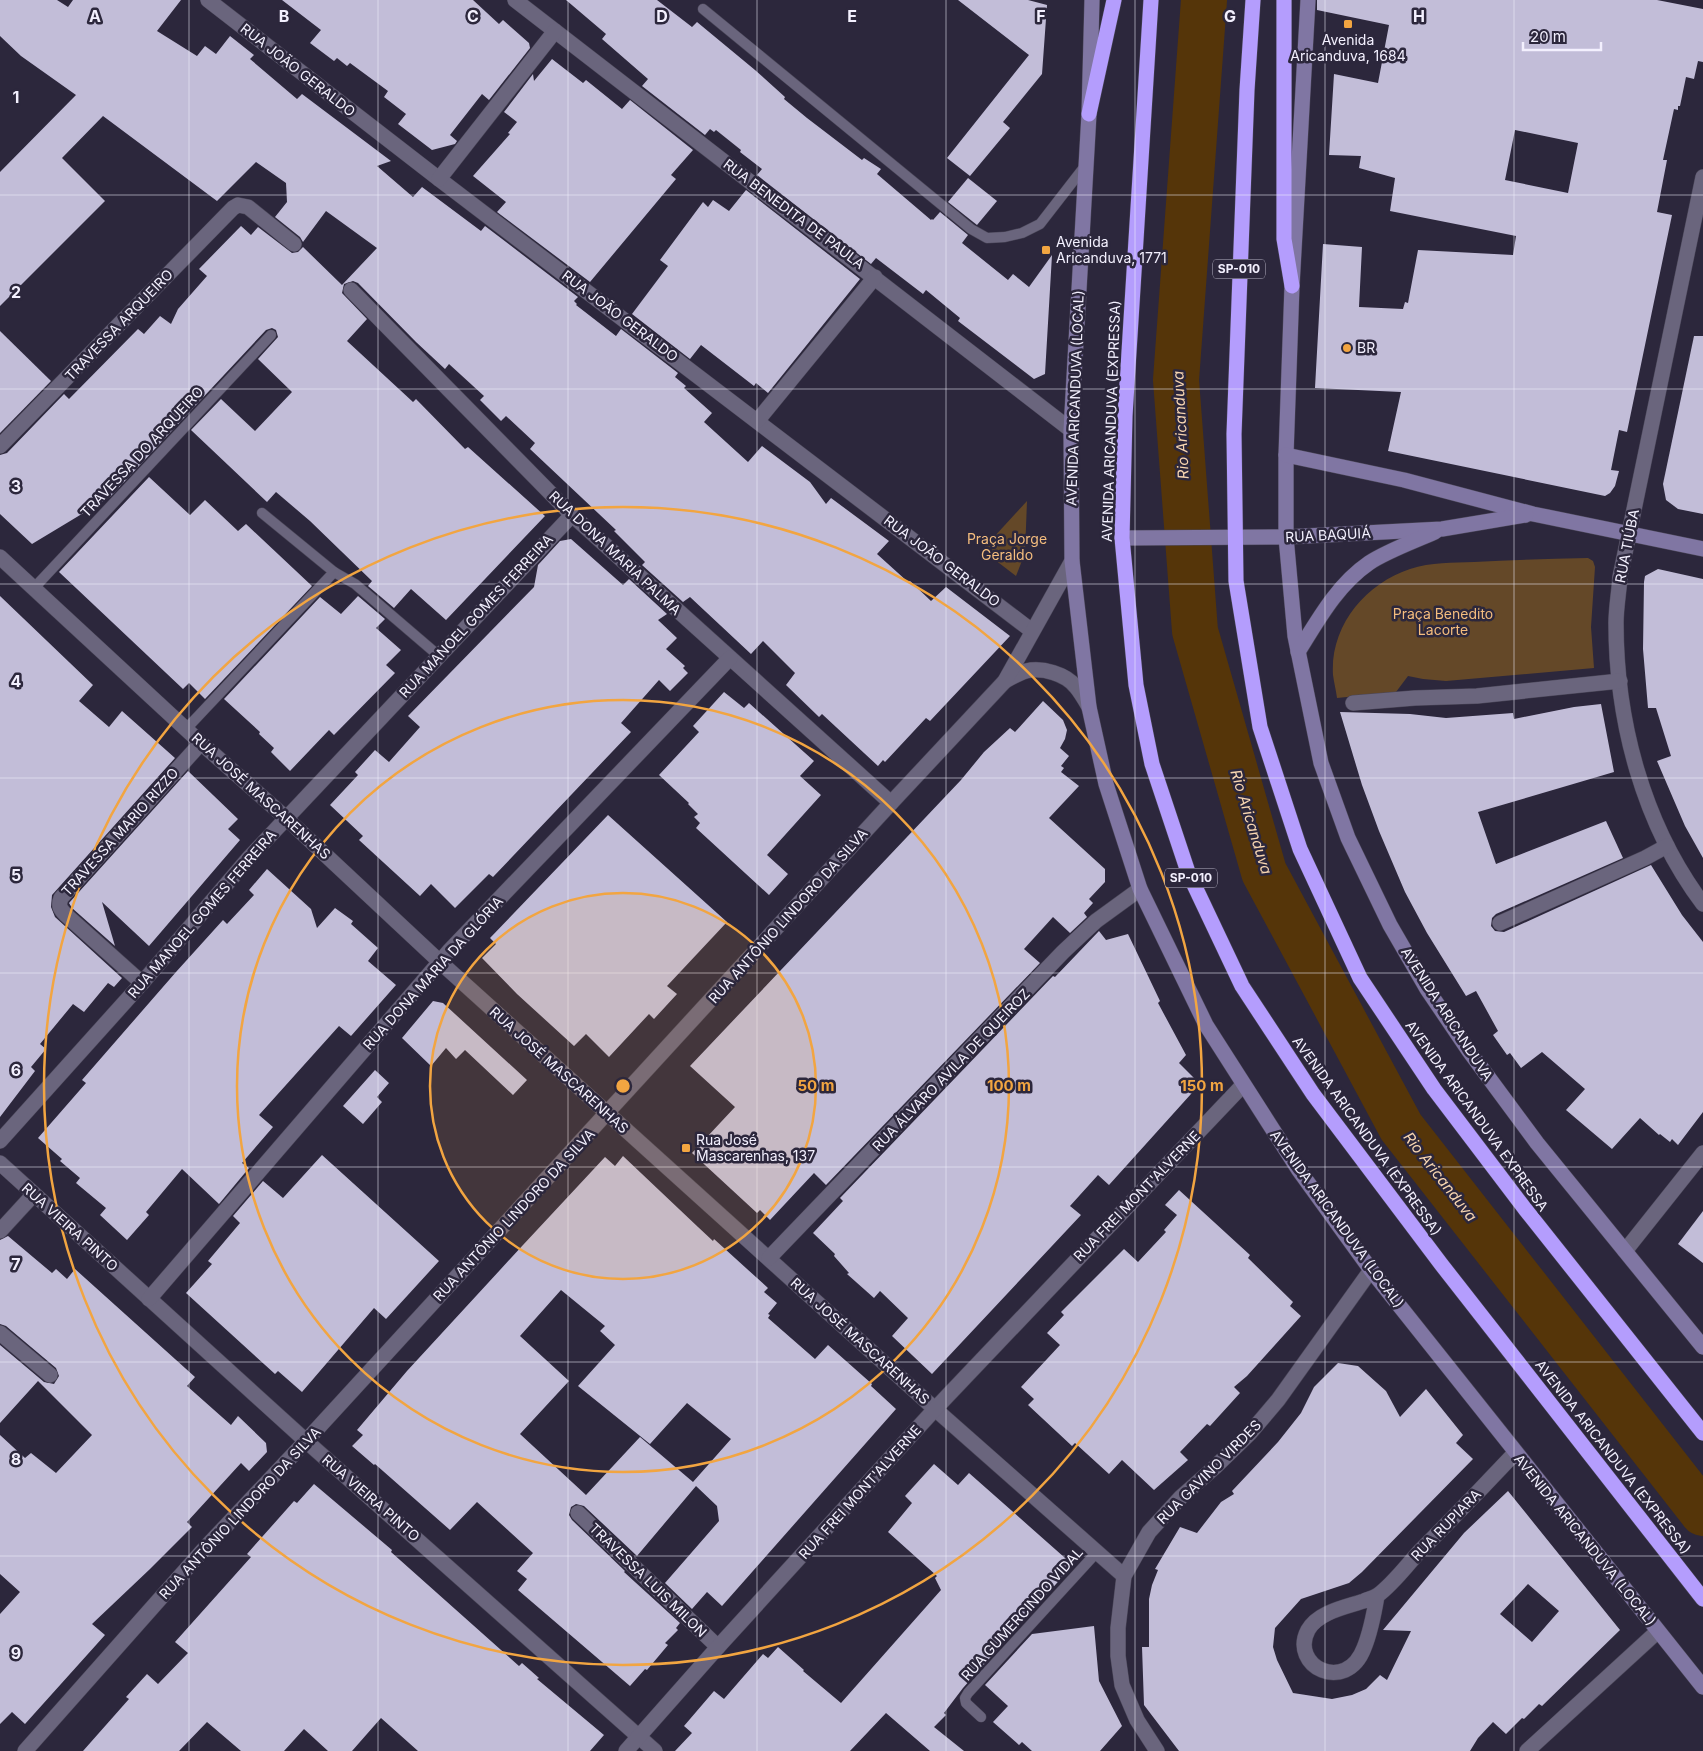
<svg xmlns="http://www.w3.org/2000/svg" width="1703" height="1751" font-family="Inter,sans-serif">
	<rect width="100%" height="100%" fill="#2c273c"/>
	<g fill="#644828">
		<polygon points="1027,501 1025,553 1016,576 982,550"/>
		<path d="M1588,558L1593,561L1595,567L1591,627L1594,668L1446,681L1423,679L1408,676L1396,692L1337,698C1336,690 1334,683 1333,675C1330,626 1365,584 1410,569C1431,562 1453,563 1474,562C1512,560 1550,559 1588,558Z"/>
	</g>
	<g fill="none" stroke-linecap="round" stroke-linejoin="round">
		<polyline stroke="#553509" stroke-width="46" points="1204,0 1176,380 1195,631 1264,872 1401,1127 1703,1513"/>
	</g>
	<g fill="#c2bdd8" fill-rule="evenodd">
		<polygon points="0,0 57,0 68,7 73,0 181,0 157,31 197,56 205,46 216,54 230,36 254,55 250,59 297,99 302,94 391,161 377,166 413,197 422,187 481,231 485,226 578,297 574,301 577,304 576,305 616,336 621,329 678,373 675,377 686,386 684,388 712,413 704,422 748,462 762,446 810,482 826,504 831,498 889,541 877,554 908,582 910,581 931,601 946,587 1010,636 930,721 926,718 885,762 883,760 878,766 822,714 819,717 786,685 795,673 763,641 751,654 690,597 683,602 642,565 645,562 614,531 616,530 530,449 535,443 506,416 501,421 480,400 484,396 449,364 445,369 416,342 358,283 353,281 344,284 342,293 367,319 347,341 413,402 416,399 465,449 468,447 545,516 446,620 411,589 394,608 368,586 372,581 310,521 276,492 267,502 191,430 221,399 255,431 292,392 258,359 278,337 276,330 272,328 266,330 110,497 32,544 0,514 0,455 7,453 64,394 69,399 138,329 144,334 160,316 171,324 178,309 207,276 199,269 241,226 251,235 258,227 292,253 298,252 303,247 342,285 377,248 326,211 303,242 300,237 275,217 287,202 286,183 256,162 217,201 103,116 62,158 105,201 0,306 0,172 76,95 21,56 0,36"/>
		<polygon points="282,0 473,0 499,24 503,20 529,43 530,48 489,100 482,94 450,135 457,141 455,144 432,150 398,124 406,114 384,97 388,91 350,63 347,66 337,58 334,61 310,43 321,30"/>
		<polygon points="566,0 657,0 692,27 697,22 755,70 785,97 784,99 807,118 862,160 864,158 881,169 877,174 931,220 932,219 933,220 940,212 968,235 962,243 1008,280 1013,274 1029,287 1052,255 1045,374 1034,379 958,321 960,318 926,290 923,294 876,258 871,264 757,175 762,169 740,152 741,150 716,130 714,132 710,129 705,135 642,86 648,79 602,39 606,34"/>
		<polygon points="958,0 1028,0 1047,5 1042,74 1003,122 1010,128 970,176 947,158 1029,55"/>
		<path d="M1317,0H1657L1703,9V62L1698,61L1694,79L1686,77L1680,106H1678V110L1674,109L1663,160H1667L1657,212L1672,215L1627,432L1619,430L1611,470L1619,471L1615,486L1610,493L1605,496L1388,451L1401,392L1315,388L1323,244L1362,247L1359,307L1403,309L1405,302L1408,303L1418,250L1513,255L1516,236L1390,211L1395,178L1359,168L1361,156L1329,155L1334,74L1378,83L1389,25L1317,10ZM1515,130L1578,143L1568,193L1505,180Z"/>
		<polygon points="552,59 583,83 586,80 622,109 630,100 693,150 671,175 676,179 590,282 497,212 506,202 473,176 510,134 508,133 517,122 504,112 533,74 534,81"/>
		<polygon points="968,178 997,201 977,225 948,202"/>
		<polygon points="746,190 860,279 768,393 756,383 754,386 701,345 690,359 632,314 668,266 660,260 703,202 708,207 713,200 729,211"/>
		<polygon points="0,331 51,381 0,433"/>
		<polygon points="1694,336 1703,336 1703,514 1678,509 1666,500 1663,484"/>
		<polygon points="149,477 190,515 205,500 238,531 246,524 312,586 205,699 189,683 183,689 59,572"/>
		<polygon points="571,539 623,585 629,579 667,614 658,620 677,638 666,649 685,666 683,668 688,673 670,691 659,680 621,723 631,732 493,877 489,874 455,908 431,884 420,896 359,840 363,836 330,805 358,775 355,772 375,750 389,762 420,727 408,716 534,587 538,565 560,541"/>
		<polygon points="1658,569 1703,579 1703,858 1685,826 1657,761 1671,756 1656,708 1648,708 1643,649 1644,582 1645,576"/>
		<polygon points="0,596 93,685 79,701 109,727 122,711 175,758 52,895 51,907 55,917 122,978 114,987 108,983 84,1012 73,1004 40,1044 46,1049 31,1067 35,1071 0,1117"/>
		<polygon points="358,596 385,619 376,628 401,650 386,665 395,673 334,735 329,730 290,771 271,752 274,748 259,734 260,732 224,699 320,597 341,614"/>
		<polygon points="724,692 744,708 749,703 814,761 800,776 821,795 767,855 788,874 769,895 696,828 700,823 694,817 698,814 688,804 689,803 659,775 699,732 693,726"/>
		<polygon points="1043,701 1063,720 1067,730 1065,739 1060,748 1069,756 1061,766 1064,768 1061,772 1079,786 1049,818 1105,869 1105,882 1089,899 1093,903 1084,913 1087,917 1070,933 1053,917 1024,949 1040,963 826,1185 814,1173 770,1220 760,1210 757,1213 692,1153 735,1107 690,1066 961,780 984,752 1010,728 1015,732"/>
		<polygon points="1601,704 1614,772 1478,812 1496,864 1606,821 1623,858 1496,914 1492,918 1491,926 1495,931 1504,932 1651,865 1682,915 1703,942 1703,1112 1678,1145 1672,1139 1670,1142 1660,1134 1659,1135 1640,1118 1612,1149 1566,1110 1585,1089 1542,1052 1521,1068 1510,1053 1507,1055 1493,1035 1498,1031 1476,991 1466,996 1427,933 1405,892 1379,831 1362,785 1340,712 1410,714 1446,718 1513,713 1514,719 1574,707"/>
		<polygon points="188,771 238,819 228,829 240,840 149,946 102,902 115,946 72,908 69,903"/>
		<polygon points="608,815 727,922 667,986 677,994 654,1019 649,1014 609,1057 586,1034 574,1046 517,994 482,958 496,944 490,938"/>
		<polygon points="267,869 311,909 317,928 335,908 353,921 351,924 378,948 368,961 396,985 351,1036 339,1026 259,1115 273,1127 242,1163 249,1168 219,1204 182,1169 146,1212 149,1215 127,1240 100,1215 106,1208 76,1183 80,1178 60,1161 62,1159 38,1138 86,1083 82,1080 176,972 223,920 227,924 254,895 249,890"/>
		<polygon points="1099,931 1106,940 1128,934 1160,1001 1158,1003 1186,1055 1179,1063 1200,1084 1109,1185 1098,1175 1070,1206 1081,1215 932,1374 892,1336 908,1318 880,1291 874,1298 847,1274 849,1273 834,1256 835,1254 813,1233 843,1201 840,1198 1053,976 1055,977"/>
		<polygon points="433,1001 443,1003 527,1080 513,1095 465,1050 456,1059 446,1048 431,1066 402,1038"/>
		<polygon points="375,1070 389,1083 377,1097 382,1102 363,1124 343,1106"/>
		<polygon points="322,1155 439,1261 386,1319 374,1308 302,1392 278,1371 275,1374 186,1293 212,1264 208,1261 240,1223 233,1216 263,1181 283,1198"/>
		<path d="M623,1156L698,1227L713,1241L714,1239L768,1288L764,1292L777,1303L768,1314L770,1315L768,1318L815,1359L828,1345L872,1384L871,1386L896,1409L722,1606L707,1592L692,1609L665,1583L719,1521L717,1506L696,1486L637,1556L584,1506L576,1504L571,1507L569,1515L572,1520L625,1571L624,1572L680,1623L676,1628L678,1630L665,1643L668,1645L647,1670L645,1669L630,1686L518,1590L527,1579L517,1571L533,1553L477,1502L450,1530L375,1464L374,1465L352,1446L363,1435L357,1430L407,1371L523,1245L605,1157L615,1166ZM561,1290L605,1326L600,1331L615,1345L578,1386L650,1444L687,1403L731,1439L693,1482L640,1437L586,1495L520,1434L569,1381L520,1336Z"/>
		<polygon points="1179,1190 1250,1255 1248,1258 1293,1302 1290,1306 1301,1316 1247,1376 1234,1387 1240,1393 1210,1426 1207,1424 1180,1452 1188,1460 1154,1490 1122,1460 1109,1474 1075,1443 1072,1446 1028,1405 1034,1399 1021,1387 1060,1345 1047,1333 1064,1315 1061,1312 1124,1249 1138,1262 1166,1232 1164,1230 1177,1215 1165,1205"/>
		<polygon points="1703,1211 1703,1263 1678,1244"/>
		<polygon points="8,1236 52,1273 56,1269 67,1279 75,1269 195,1377 187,1386 231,1425 238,1416 266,1443 267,1452 249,1471 241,1463 187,1522 192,1527 150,1569 92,1624 105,1635 25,1724 12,1712 0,1724 0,1614 20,1592 0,1574 0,1435 25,1458 31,1453 56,1473 92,1435 38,1381 0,1423 0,1345 44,1382 54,1384 59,1376 56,1368 6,1326 0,1324 0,1240"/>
		<path d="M1338,1363L1358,1366L1386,1391L1400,1417L1426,1389L1463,1435L1456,1443L1473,1459L1362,1572L1349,1583L1301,1599L1275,1628L1273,1647L1277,1660L1293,1693L1332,1699L1352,1695L1366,1689L1380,1675L1387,1680L1411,1631L1383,1630L1464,1533L1508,1491L1620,1630L1542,1706L1539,1704L1524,1719L1522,1718L1506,1734L1493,1722L1478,1738L1470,1751H1179L1144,1705L1142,1647H1149V1599L1152,1585L1158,1570L1155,1569L1180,1527L1197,1533L1221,1502L1234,1494L1232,1491L1278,1442L1301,1413L1314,1387ZM1528,1584L1559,1611L1532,1642L1500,1614Z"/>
		<polygon points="934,1464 958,1485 969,1473 1073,1565 963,1688 944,1713 946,1715 934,1727 964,1751 930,1751 886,1713 850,1751 675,1751 692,1733 684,1726 714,1691 724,1699 763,1654 768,1658 778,1647 804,1670 803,1671 841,1703 941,1590 935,1578 937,1576 888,1532 912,1503 905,1496"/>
		<polygon points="314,1484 392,1550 391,1552 519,1666 522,1663 539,1678 537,1679 604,1735 590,1751 418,1751 381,1718 352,1751 328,1751 304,1729 284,1751 241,1751 207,1722 179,1751 83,1751 129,1699 126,1697 147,1674 158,1684 188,1653 175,1642 251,1557 247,1554 294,1501 297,1503"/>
		<polygon points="1094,1626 1099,1681 1122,1726 1100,1751 1032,1751 1022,1742 1019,1745 993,1722 1008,1706 985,1685 1032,1634"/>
	</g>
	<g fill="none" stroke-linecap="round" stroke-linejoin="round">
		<g stroke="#4a4658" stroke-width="11">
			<g id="lane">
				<polyline points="703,9 971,229 987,238 1005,237 1022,233 1040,224 1085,166"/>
				<polyline points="262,513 334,572 355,584 439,656"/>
				<polyline points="34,588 271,335"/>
				<polyline points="186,729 334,572"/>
				<polyline points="981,1717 966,1703 965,1698 968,1693 1097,1552"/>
			</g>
		</g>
		<g stroke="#4a4658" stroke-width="16">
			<g id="street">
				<polyline points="208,0 439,179 1032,631"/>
				<polyline points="515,0 1071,430"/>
				<path d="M1703,177L1620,577C1619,592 1616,608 1616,623C1616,721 1643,824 1703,904"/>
				<polyline points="439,179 555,31"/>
				<polyline points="351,290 572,515 891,803"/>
				<polyline points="758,420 875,277"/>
				<polyline points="0,446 233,208 238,205 248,207 294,244"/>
				<polyline points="0,557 201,743 286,818 440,962 935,1409 1124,1576"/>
				<path d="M1005,681C1012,677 1019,673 1026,671C1042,667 1066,674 1076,687C1081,693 1085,700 1089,707"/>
				<polyline points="1353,703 1415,698 1477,696 1620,681"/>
				<polyline points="1500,923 1645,858 1667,846"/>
				<path d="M142,983L66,915C60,909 58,906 61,898L201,743"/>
				<polyline points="0,1141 142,983 248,859 572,515"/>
				<polyline points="0,1163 306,1441 655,1751"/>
				<polyline points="0,1231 34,1194"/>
				<polyline points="1625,1251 1703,1153"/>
				<polyline points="769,1258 1063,952 1096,921 1140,889"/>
				<polyline points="149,1299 450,950 730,658"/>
				<polyline points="0,1333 50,1375"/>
				<polyline points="578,1513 718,1647"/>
				<path d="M1377,1596C1374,1614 1371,1631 1364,1648C1346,1695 1289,1666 1308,1630C1318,1612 1346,1607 1364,1601C1368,1599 1374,1598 1378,1595C1393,1584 1407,1565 1420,1551C1452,1519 1484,1486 1515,1453"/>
				<polyline points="25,1751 205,1548 306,1441 891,803 1005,681 1072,561"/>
				<polyline points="626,1751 718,1647 935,1409 1243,1085"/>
				<polyline points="1157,1751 1137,1720 1122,1685 1118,1656 1118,1628 1124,1576 1149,1532 1181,1497 1215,1467 1250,1433 1278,1400 1371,1270"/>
				<polyline points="1527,1751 1658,1631"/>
			</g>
		</g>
		<g stroke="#4a4658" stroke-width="16">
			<g id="secondary">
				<polyline points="1092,0 1089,114 1071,430 1072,561 1089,707 1106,784 1140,889 1206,1025 1298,1169 1371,1270 1703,1687"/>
				<polyline points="1308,0 1292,286 1286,455 1286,537 1295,636 1321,763 1348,838 1390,925 1427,989 1469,1051 1537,1143 1703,1347"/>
				<polyline points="1286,455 1404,480 1533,514 1703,549"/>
				<polyline points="1122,538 1286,537 1442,529 1526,515"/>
				<path d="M1298,652C1318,620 1337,585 1369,563C1387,551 1415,541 1435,532"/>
			</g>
		</g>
		<g stroke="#4a4658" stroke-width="16">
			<g id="highway">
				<polyline points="1151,0 1125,416 1122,538 1136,685 1152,764 1188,872 1242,986 1313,1094 1441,1264 1703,1599"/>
				<polyline points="1253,0 1247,90 1234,434 1236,581 1260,727 1300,849 1360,978 1434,1089 1525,1209 1703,1433"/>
				<polyline points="1284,0 1284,239 1292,286"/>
				<polyline points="1089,114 1114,0"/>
			</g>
		</g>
		<use href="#lane" stroke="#6a657d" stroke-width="10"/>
		<use href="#street" stroke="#6a657d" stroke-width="15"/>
		<use href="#secondary" stroke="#8076a3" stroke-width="15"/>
		<use href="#highway" stroke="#b49dfd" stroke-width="15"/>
	</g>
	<path fill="none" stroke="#f3f0fe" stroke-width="1" stroke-opacity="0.55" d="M189,0V1751M378,0V1751M568,0V1751M757,0V1751M946,0V1751M1135,0V1751M1325,0V1751M1514,0V1751M0,195H1703M0,389H1703M0,584H1703M0,778H1703M0,973H1703M0,1167H1703M0,1362H1703M0,1556H1703"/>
	<circle cx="623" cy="1086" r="193" fill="#f2a541" fill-opacity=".12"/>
	<g fill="none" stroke="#f2a541" stroke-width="2.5">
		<circle cx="623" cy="1086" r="193"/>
		<circle cx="623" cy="1086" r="386"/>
		<circle cx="623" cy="1086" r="579"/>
	</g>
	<g fill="#f2a541" stroke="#2c273c" stroke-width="2">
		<rect x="1343" y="19" width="10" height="10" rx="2.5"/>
		<rect x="1041" y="245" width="10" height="10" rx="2.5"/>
		<circle cx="1347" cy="348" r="5"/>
		<rect x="681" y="1143" width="10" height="10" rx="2.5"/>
	</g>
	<g text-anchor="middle" stroke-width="5" stroke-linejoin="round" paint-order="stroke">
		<g fill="#2c273c" stroke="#b7b4c4" stroke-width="1">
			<rect x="1213" y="259.5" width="52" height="19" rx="4"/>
			<rect x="1165" y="868.5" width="52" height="19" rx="4"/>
		</g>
		<g font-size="12" font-weight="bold" fill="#f3f0fe">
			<text x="1239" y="273">SP-010</text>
			<text x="1191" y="882">SP-010</text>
		</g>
		<g font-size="14" fill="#f3f0fe" stroke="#2c273c" text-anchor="start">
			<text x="1348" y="45" text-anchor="middle">Avenida<tspan x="1348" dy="16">Aricanduva, 1684</tspan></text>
			<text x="1056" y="247">Avenida<tspan x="1056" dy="16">Aricanduva, 1771</tspan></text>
			<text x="1357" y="353">BR</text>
			<text x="696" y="1145">Rua José<tspan x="696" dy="16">Mascarenhas, 137</tspan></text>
		</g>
		<g font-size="14" fill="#f3f0fe" stroke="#2c273c">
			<text transform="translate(298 70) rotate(38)" y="5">RUA JOÃO GERALDO</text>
			<text transform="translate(794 214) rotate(37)" y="5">RUA BENEDITA DE PAULA</text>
			<text transform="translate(620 316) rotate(37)" y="5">RUA JOÃO GERALDO</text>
			<text transform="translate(119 325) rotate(-46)" y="5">TRAVESSA ARQUEIRO</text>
			<text transform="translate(1075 398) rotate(-88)" y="5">AVENIDA ARICANDUVA (LOCAL)</text>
			<text transform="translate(1111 421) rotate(-88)" y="5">AVENIDA ARICANDUVA (EXPRESSA)</text>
			<text transform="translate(142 452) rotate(-47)" y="5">TRAVESSA DO ARQUEIRO</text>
			<text transform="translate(1328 535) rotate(-3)" y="5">RUA BAQUIÁ</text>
			<text transform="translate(1627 546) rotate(-79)" y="5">RUA TIÚBA</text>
			<text transform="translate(615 553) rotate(43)" y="5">RUA DONA MARIA PALMA</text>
			<text transform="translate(942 561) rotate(37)" y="5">RUA JOÃO GERALDO</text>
			<text transform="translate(476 616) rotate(-47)" y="5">RUA MANOEL GOMES FERREIRA</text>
			<text transform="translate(261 796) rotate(42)" y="5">RUA JOSÉ MASCARENHAS</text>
			<text transform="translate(120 832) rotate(-48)" y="5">TRAVESSA MARIO RIZZO</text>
			<text transform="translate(202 914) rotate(-49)" y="5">RUA MANOEL GOMES FERREIRA</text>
			<text transform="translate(788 916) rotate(-48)" y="5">RUA ANTÔNIO LINDORO DA SILVA</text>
			<text transform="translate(433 973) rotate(-48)" y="5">RUA DONA MARIA DA GLÓRIA</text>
			<text transform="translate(1447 1014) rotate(57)" y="5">AVENIDA ARICANDUVA</text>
			<text transform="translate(559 1070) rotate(42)" y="5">RUA JOSÉ MASCARENHAS</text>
			<text transform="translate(951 1070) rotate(-46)" y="5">RUA ÁLVARO AVILA DE QUEIROZ</text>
			<text transform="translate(1477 1116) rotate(54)" y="5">AVENIDA ARICANDUVA EXPRESSA</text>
			<text transform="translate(1367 1136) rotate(54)" y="5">AVENIDA ARICANDUVA (EXPRESSA)</text>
			<text transform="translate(1137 1196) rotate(-46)" y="5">RUA FREI MONT'ALVERNE</text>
			<text transform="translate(514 1215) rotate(-47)" y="5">RUA ANTÔNIO LINDORO DA SILVA</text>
			<text transform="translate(1337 1219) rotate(54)" y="5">AVENIDA ARICANDUVA (LOCAL)</text>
			<text transform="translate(70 1227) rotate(42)" y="5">RUA VIEIRA PINTO</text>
			<text transform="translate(860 1341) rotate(42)" y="5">RUA JOSÉ MASCARENHAS</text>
			<text transform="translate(1613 1457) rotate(52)" y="5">AVENIDA ARICANDUVA (EXPRESSA)</text>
			<text transform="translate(1209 1472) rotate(-45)" y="5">RUA GAVINO VIRDES</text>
			<text transform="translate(860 1492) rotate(-48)" y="5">RUA FREI MONT'ALVERNE</text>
			<text transform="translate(371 1498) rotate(41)" y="5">RUA VIEIRA PINTO</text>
			<text transform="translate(240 1513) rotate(-47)" y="5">RUA ANTÔNIO LINDORO DA SILVA</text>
			<text transform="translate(1446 1525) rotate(-46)" y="5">RUA RUPIARA</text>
			<text transform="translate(1585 1540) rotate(51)" y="5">AVENIDA ARICANDUVA (LOCAL)</text>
			<text transform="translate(648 1580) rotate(44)" y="5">TRAVESSA LUIS MILON</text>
			<text transform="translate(1022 1614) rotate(-48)" y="5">RUA GUMERCINDO VIDAL</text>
		</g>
		<g font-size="14" fill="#f5bd7e" stroke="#2c273c">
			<text x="1007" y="544">Praça Jorge<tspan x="1007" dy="16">Geraldo</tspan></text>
			<text x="1443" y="619">Praça Benedito<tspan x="1443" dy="16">Lacorte</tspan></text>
		</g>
		<g font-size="15" font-style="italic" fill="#f8d6b1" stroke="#2c273c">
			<text transform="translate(1181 425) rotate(-93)" y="5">Rio Aricanduva</text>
			<text transform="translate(1251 822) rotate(73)" y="5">Rio Aricanduva</text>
			<text transform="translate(1440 1177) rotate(52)" y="5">Rio Aricanduva</text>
		</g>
	</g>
	<g font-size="16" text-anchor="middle" font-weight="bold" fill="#f3f0fe" stroke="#2c273c" stroke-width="5" stroke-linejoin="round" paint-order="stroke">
		<text x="95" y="22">A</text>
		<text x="284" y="22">B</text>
		<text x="473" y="22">C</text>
		<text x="662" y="22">D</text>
		<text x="852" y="22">E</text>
		<text x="1041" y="22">F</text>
		<text x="1230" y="22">G</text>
		<text x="1419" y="22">H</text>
		<text x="16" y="103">1</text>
		<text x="16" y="298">2</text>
		<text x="16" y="492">3</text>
		<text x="16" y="687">4</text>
		<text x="16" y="881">5</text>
		<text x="16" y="1076">6</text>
		<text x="16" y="1270">7</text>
		<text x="16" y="1465">8</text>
		<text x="16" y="1659">9</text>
	</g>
	<circle cx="623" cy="1086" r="8" fill="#f2a541" stroke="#2c273c" stroke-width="2.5"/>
	<g font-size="15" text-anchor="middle" font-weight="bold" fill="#f2a541" stroke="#2c273c" stroke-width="5" stroke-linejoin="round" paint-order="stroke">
		<text x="816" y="1091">50 m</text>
		<text x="1009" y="1091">100 m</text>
		<text x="1202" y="1091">150 m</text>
	</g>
	<path d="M1523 42v8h78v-8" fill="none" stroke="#f3f0fe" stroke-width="2.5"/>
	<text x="1530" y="42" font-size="15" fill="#f3f0fe" stroke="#2c273c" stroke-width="4" paint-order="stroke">20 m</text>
</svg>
